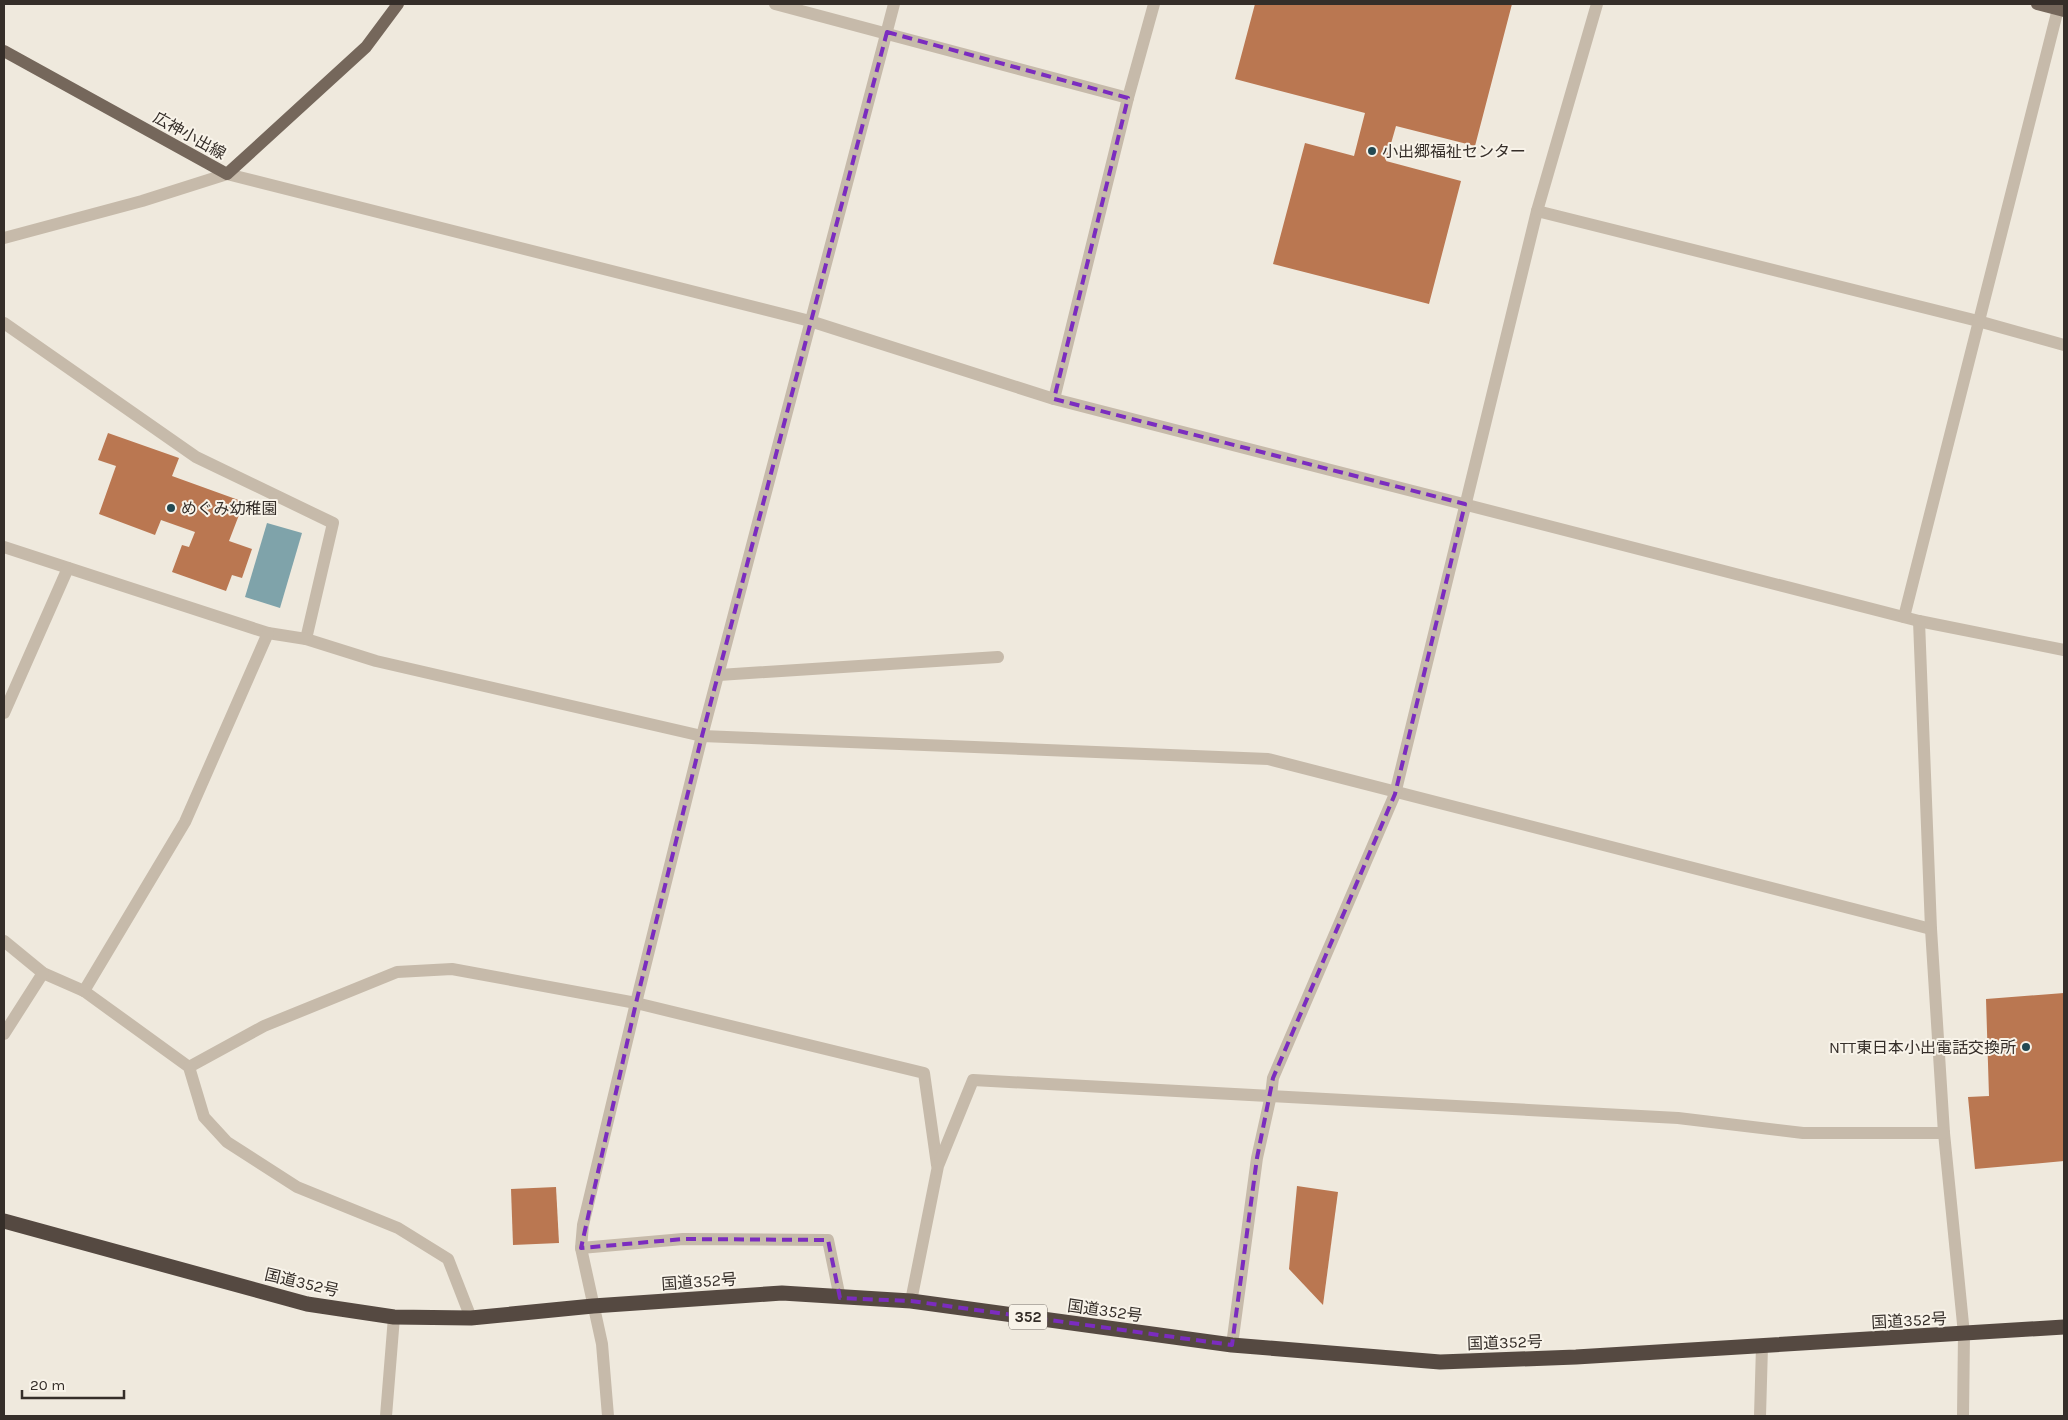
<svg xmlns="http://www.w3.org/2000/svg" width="2068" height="1420" font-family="Karla,'Noto Sans JP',sans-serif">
	<rect width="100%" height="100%" fill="#efe9dd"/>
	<polygon fill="#7fa3aa" points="267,523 302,533 280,608 245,597"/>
	<g fill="#ba7751">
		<polygon points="1255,4 1512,4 1475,146 1396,126 1386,161 1461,181 1429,304 1273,264 1305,143 1354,156 1365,113 1235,79"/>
		<polygon points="108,433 179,458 172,476 244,502 229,541 252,549 242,578 232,575 226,591 172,572 182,545 189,547 195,532 161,520 155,535 99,514 116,466 98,460"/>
		<polygon points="2064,993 2064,1161 1975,1169 1968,1097 1989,1096 1986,999"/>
		<polygon points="1297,1186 1338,1192 1323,1305 1289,1269"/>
		<polygon points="556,1187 559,1243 513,1245 511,1189"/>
	</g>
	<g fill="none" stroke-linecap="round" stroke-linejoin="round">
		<g stroke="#c6baaa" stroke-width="12">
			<polyline points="775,4 1128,98"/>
			<polyline points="1537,211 1978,321 2064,345"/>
			<polyline points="4,238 142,201 227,174 810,321 1054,399 1919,621 2064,650"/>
			<polyline points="4,323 196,457 333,523 306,639"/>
			<polyline points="1054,399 1128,98 1154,4"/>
			<polyline points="4,547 268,633 306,639 376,661 702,736 1268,759 1931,929"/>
			<polyline points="1904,617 2058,9"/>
			<polyline points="1919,621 1931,929 1944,1133 1964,1334 1963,1416"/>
			<polyline points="719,675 998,657"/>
			<polyline points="4,713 68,568"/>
			<polyline points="4,941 43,973 84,991 189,1067 204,1117 227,1142 297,1187 398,1228 448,1259 471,1318"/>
			<polyline points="84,991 185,822 268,633"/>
			<polyline points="4,1034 43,973"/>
			<polyline points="189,1067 264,1026 397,972 452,969 636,1003 924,1073 937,1165"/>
			<polyline points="581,1248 683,1239 828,1240 840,1298"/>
			<polyline points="911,1301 938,1166 973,1080 1678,1118 1803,1133 1944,1133"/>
			<polyline points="1232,1345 1257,1158 1271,1095 1273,1078 1395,794 1537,211 1597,4"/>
			<polyline points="386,1416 394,1317"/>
			<polyline points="608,1416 602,1344 581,1248 583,1225 636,1003 702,736 894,4"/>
			<polyline points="1760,1416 1762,1346"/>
		</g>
		<g stroke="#75675b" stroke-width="12">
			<polyline points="2037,4 2064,11"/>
			<polyline points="4,51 227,174 366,47 398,4"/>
		</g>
		<polyline stroke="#554941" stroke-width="15" points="4,1221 307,1304 394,1317 471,1318 593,1306 782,1293 911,1301 1232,1345 1440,1362 1576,1357 2064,1327"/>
	</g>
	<path fill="none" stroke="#7b2cbf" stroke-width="4" stroke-dasharray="10 6" stroke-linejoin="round" d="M887,32L1128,98L1054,399L1465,504L1395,794L1273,1078L1257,1158L1232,1345L911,1301L840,1298L828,1240L683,1239L581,1248L636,1003L702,736Z"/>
	<g fill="#234952" stroke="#f8f3e9" stroke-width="2">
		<circle cx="1372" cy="151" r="5"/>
		<circle cx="171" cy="508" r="5"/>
		<circle cx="2026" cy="1047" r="5"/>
	</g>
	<g text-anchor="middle" stroke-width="4" stroke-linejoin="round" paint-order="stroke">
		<rect fill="#f8f3e9" stroke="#706963" stroke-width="1" x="1009" y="1304.5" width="38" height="25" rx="4"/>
		<g font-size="15" font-weight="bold" fill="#352e29">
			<text x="1028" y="1322">352</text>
		</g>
		<g font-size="16" fill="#352e29" stroke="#f8f3e9">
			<text transform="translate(190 135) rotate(29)" y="6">広神小出線</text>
			<text transform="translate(699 1281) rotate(-4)" y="6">国道352号</text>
			<text transform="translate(302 1282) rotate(13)" y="6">国道352号</text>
			<text transform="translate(1105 1310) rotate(8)" y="6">国道352号</text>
			<text transform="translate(1909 1320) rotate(-3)" y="6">国道352号</text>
			<text transform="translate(1505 1342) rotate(-2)" y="6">国道352号</text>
		</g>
		<g font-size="16" fill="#352e29" stroke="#f8f3e9" text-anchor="start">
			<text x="1382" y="157">小出郷福祉センター</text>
			<text x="181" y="514">めぐみ幼稚園</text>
			<text x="2016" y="1053" text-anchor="end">NTT東日本小出電話交換所</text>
		</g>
	</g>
	<rect width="2068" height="1420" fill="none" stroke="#352e29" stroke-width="10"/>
	<path d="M22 1390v8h102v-8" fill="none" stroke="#352e29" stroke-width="2.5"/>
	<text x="30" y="1390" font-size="15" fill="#352e29" stroke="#f8f3e9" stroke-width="4" paint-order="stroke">20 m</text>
</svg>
